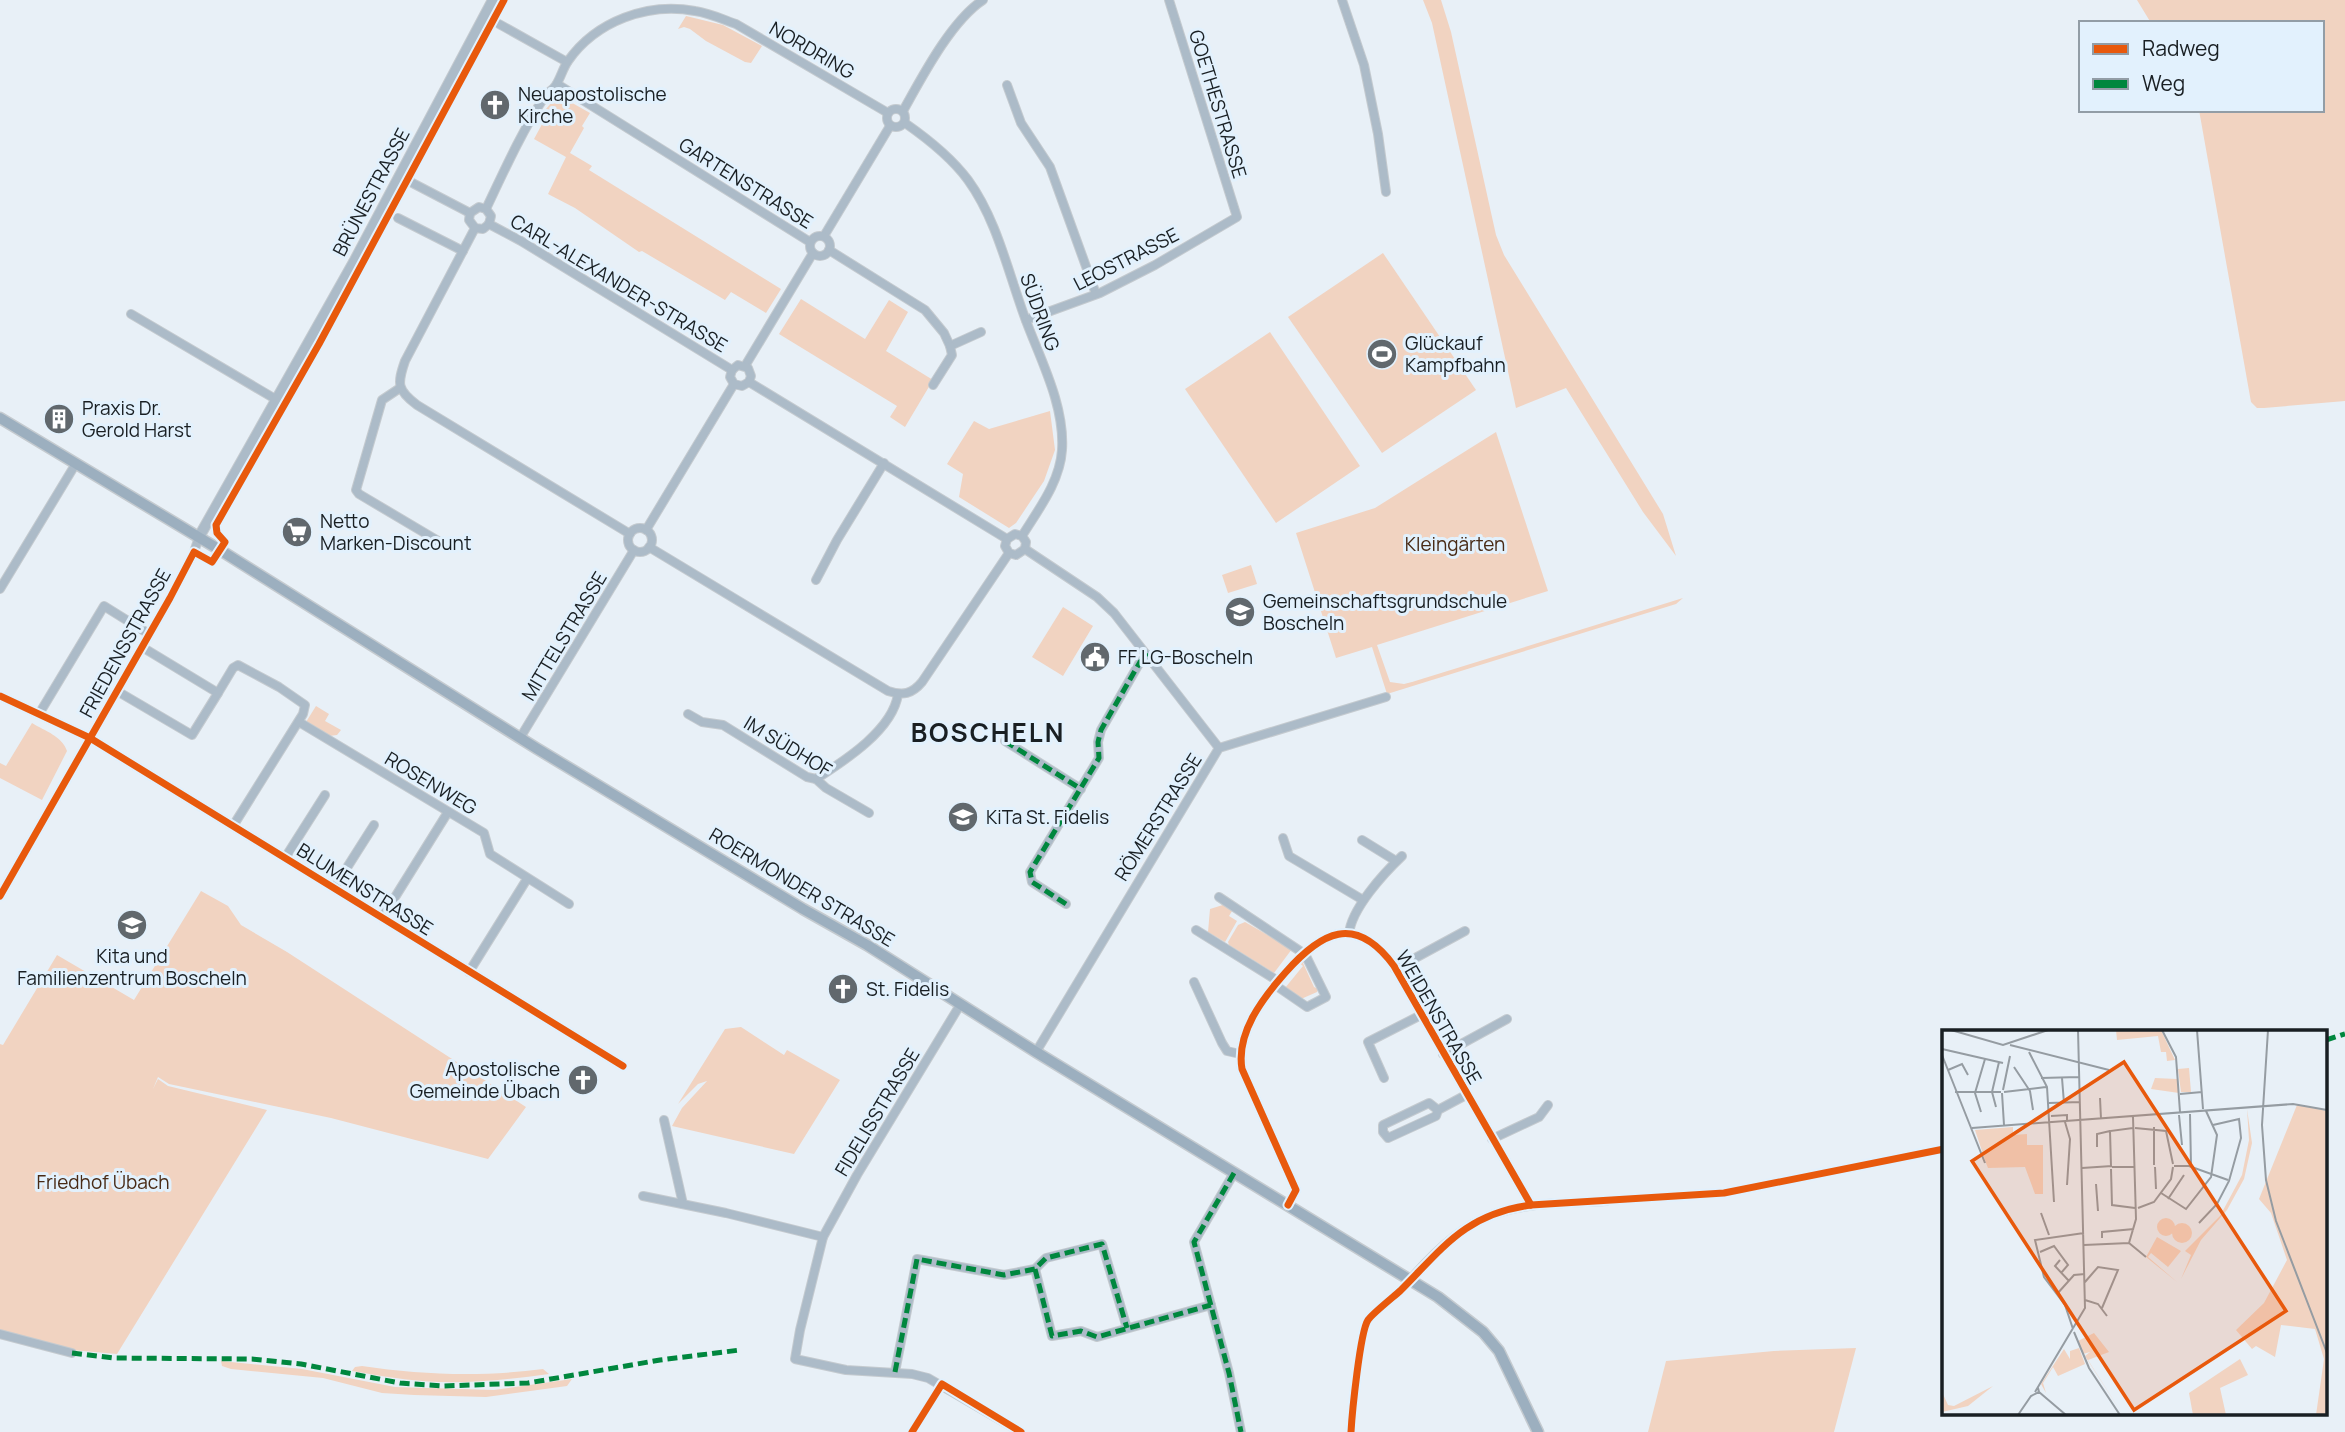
<svg xmlns="http://www.w3.org/2000/svg" width="2345" height="1432" font-family="Manrope,sans-serif">
	<rect width="100%" height="100%" fill="#e8f0f7"/>
	<g fill="#f1d3c1">
		<polygon points="1423,0 1441,0 1451,32 1496,235 1504,255 1663,514 1676,556 1643,512 1566,388 1516,408 1432,23"/>
		<polygon points="2137,0 2345,0 2345,401 2264,408 2257,408 2251,402 2199,110 2322,110 2322,23 2151,23"/>
		<polygon points="686,16 723,25 762,46 751,63 745,62 706,41 690,29 684,27 678,29"/>
		<polygon points="555,98 567,100 590,113 582,126 584,128 570,153 592,166 589,170 781,289 766,313 731,292 725,300 642,251 639,252 575,208 548,194 566,157 534,139 547,115 546,109"/>
		<polygon points="1383,253 1476,390 1382,453 1288,317"/>
		<polygon points="801,299 865,339 889,300 908,312 886,351 933,380 905,427 890,417 897,406 779,334"/>
		<polygon points="1270,332 1360,466 1276,523 1185,389"/>
		<polygon points="1050,411 1055,450 1044,481 1016,523 1009,528 959,497 963,474 947,464 974,421 989,429"/>
		<polygon points="1496,432 1548,591 1377,645 1390,682 1404,684 1412,682 1683,598 1676,604 1387,694 1372,647 1336,658 1296,533 1375,508"/>
		<polygon points="1251,565 1257,584 1228,593 1222,575"/>
		<polygon points="1063,607 1093,626 1063,676 1032,657"/>
		<polygon points="316,706 329,714 325,721 341,730 337,735 329,736 306,722"/>
		<path d="M32,723C45,731 62,736 67,751L42,800L0,778V763L6,766Z"/>
		<polygon points="201,891 228,906 241,925 287,952 526,1107 488,1159 331,1118 169,1084 158,1077 153,1089 158,1079 168,1086 267,1110 117,1354 72,1350 0,1331 0,1044 3,1045 57,955 134,1000"/>
		<polygon points="1226,904 1234,908 1229,916 1237,921 1225,942 1208,932 1210,909"/>
		<polygon points="1245,922 1292,949 1274,973 1229,945 1228,942 1238,925"/>
		<polygon points="1304,959 1306,961 1303,963 1314,987 1318,989 1317,992 1301,999 1285,988 1303,966 1298,962"/>
		<polygon points="741,1027 784,1055 787,1050 840,1080 794,1154 672,1126 682,1108 707,1081 698,1084 678,1104 725,1029"/>
		<polygon points="1856,1348 1834,1432 1648,1432 1666,1361 1774,1351"/>
		<polygon points="221,1361 302,1369 395,1387 494,1390 572,1379 567,1386 486,1397 414,1395 382,1393 323,1378 231,1369 222,1366"/>
		<path d="M362,1366C422,1375 483,1377 543,1369L549,1374C512,1379 476,1383 439,1382C410,1381 381,1376 352,1371L355,1367Z"/>
	</g>
	<g fill="none" stroke-linecap="round" stroke-linejoin="round">
		<g stroke="#c4cacf" stroke-width="10">
			<g id="minor">
				<polyline points="1342,0 1364,65 1378,134 1386,192"/>
				<polyline points="499,24 567,62"/>
				<polyline points="557,84 810,242"/>
				<polyline points="1007,85 1021,123 1050,167 1096,294"/>
				<circle cx="896" cy="118" r="9"/>
				<path d="M903,111C922,77 951,21 983,0"/>
				<path d="M905,123C928,139 951,157 968,180C997,220 1008,272 1025,318C1040,359 1065,405 1062,450C1060,482 1038,510 1022,536"/>
				<polyline points="399,176 470,213"/>
				<path d="M486,209C504,171 522,131 545,96C549,91 553,90 556,85C561,77 563,68 568,61C596,21 648,2 695,11C709,13 722,19 736,24L888,113"/>
				<polyline points="470,213 479,207 486,209 491,216 489,224"/>
				<polyline points="470,213 469,220 475,228 483,229 489,224"/>
				<polyline points="398,218 463,251"/>
				<polyline points="489,224 521,241 732,370"/>
				<path d="M475,228L405,361C397,384 397,390 417,405L630,534"/>
				<polyline points="824,236 890,126"/>
				<circle cx="820" cy="246" r="10"/>
				<polyline points="829,250 925,310 944,333 950,346 981,332"/>
				<polyline points="131,314 277,400"/>
				<polyline points="1026,320 1100,293 1155,265 1237,217 1169,0"/>
				<polyline points="745,366 813,253"/>
				<polyline points="732,370 738,365 748,368 751,376 749,382"/>
				<polyline points="732,370 730,377 734,384 742,386 749,382"/>
				<polyline points="749,382 1007,539"/>
				<polyline points="933,385 952,355 950,346"/>
				<polyline points="400,388 382,400 356,490 359,494 445,545"/>
				<circle cx="640" cy="540" r="12"/>
				<polyline points="646,530 734,384"/>
				<polyline points="1007,539 1005,546 1009,553 1016,555 1025,549"/>
				<polyline points="1007,539 1015,534 1022,536 1026,542 1025,549"/>
				<path d="M649,547L888,691C903,696 912,694 922,682L1009,553"/>
				<polyline points="1025,549 1097,597 1114,613 1219,748"/>
				<polyline points="816,580 837,540 884,463"/>
				<polyline points="0,589 75,465"/>
				<polyline points="142,647 218,693 233,668 238,665 279,687 305,705 303,714 233,826"/>
				<polyline points="117,691 192,735 218,693"/>
				<polyline points="0,696 90,738 623,1066"/>
				<polyline points="39,714 104,606 149,634"/>
				<polyline points="688,714 702,722 723,725 807,777 816,779 826,788 869,813"/>
				<polyline points="299,722 484,833 490,854 569,904"/>
				<polyline points="520,738 634,550"/>
				<polyline points="1005,741 1081,789"/>
				<path d="M816,779C844,761 893,730 898,694"/>
				<polyline points="1283,838 1289,856 1363,900"/>
				<polyline points="1362,840 1396,861"/>
				<polyline points="285,858 325,795"/>
				<polyline points="334,888 374,825"/>
				<polyline points="0,896 170,598 194,552 199,537"/>
				<polyline points="1219,897 1303,953"/>
				<polyline points="1066,904 1032,882 1030,872 1099,758 1098,742 1101,730 1140,662 1149,655"/>
				<polyline points="382,918 448,812"/>
				<polyline points="1196,930 1278,981"/>
				<path d="M1349,934C1351,909 1384,873 1402,856"/>
				<polyline points="1395,969 1465,931"/>
				<polyline points="469,972 527,879"/>
				<polyline points="1194,982 1222,1043 1227,1051 1240,1054"/>
				<polyline points="1275,985 1307,1007 1326,997 1304,952"/>
				<polyline points="960,1005 857,1175 823,1237 800,1330 795,1359 846,1370 912,1374 928,1378 1021,1432"/>
				<polyline points="1036,1052 1219,748 1386,697"/>
				<polyline points="1443,1054 1507,1019"/>
				<polyline points="1384,1078 1368,1042 1421,1015"/>
				<polyline points="1438,1110 1436,1116 1388,1138 1383,1132 1383,1125 1429,1103 1438,1110 1466,1095"/>
				<polyline points="664,1120 683,1204"/>
				<polyline points="1492,1139 1539,1117 1548,1105"/>
				<polyline points="1234,1173 1194,1242 1229,1373 1241,1432"/>
				<polyline points="643,1196 726,1213 823,1237"/>
				<path d="M1288,1205L1296,1190L1242,1069C1236,1033 1262,999 1285,973C1321,932 1355,913 1394,966L1531,1205"/>
				<polyline points="1035,1269 1052,1336 1081,1331 1097,1337 1211,1305"/>
				<path d="M1410,1280C1477,1203 1510,1205 1606,1201"/>
				<polyline points="0,1334 72,1353"/>
				<polyline points="895,1372 917,1259 1004,1275 1035,1269 1046,1258 1102,1244 1127,1328"/>
			</g>
		</g>
		<g stroke="#c4cacf" stroke-width="12">
			<polyline id="tertiary" points="199,537 354,262 493,0"/>
		</g>
		<g stroke="#c4cacf" stroke-width="13">
			<polyline id="secondary" points="0,418 220,550 536,748 803,909 867,945 1036,1052 1438,1297 1483,1332 1499,1351 1538,1432"/>
		</g>
		<use href="#minor" stroke="#acbbc8" stroke-width="8"/>
		<use href="#tertiary" stroke="#acbbc8" stroke-width="10"/>
		<use href="#secondary" stroke="#9cafbf" stroke-width="10"/>
		<g stroke="#00873e" stroke-width="5" stroke-dasharray="10 5" stroke-linecap="butt">
			<polyline points="1005,741 1081,789"/>
			<polyline points="1066,904 1032,882 1030,872 1099,758 1098,742 1101,730 1140,662 1149,655"/>
			<polyline points="2326,1040 2345,1034"/>
			<polyline points="1234,1173 1194,1242 1229,1373 1241,1432"/>
			<polyline points="1035,1269 1052,1336 1081,1331 1097,1337 1211,1305"/>
			<polyline points="72,1353 114,1358 252,1359 301,1364 400,1383 443,1386 528,1383 660,1360 740,1350"/>
			<polyline points="895,1372 917,1259 1004,1275 1035,1269 1046,1258 1102,1244 1127,1328"/>
		</g>
		<g stroke="#e2f1fd" stroke-width="11">
			<g id="cycleway">
				<polyline points="0,696 90,738 623,1066"/>
				<polyline points="0,896 170,598 194,552 212,562 225,542 217,533 216,525 319,344 504,0"/>
				<path d="M1288,1205L1296,1190L1242,1069C1236,1033 1262,999 1285,973C1321,932 1355,913 1394,966L1531,1205"/>
				<polyline points="912,1432 942,1384 1021,1432"/>
				<path d="M1351,1432C1352,1414 1360,1332 1368,1320C1372,1314 1392,1298 1400,1291C1443,1248 1465,1214 1531,1205L1724,1193L1944,1149"/>
			</g>
		</g>
		<use href="#cycleway" stroke="#e8590c" stroke-width="7"/>
	</g>
	<defs>
		<g id="church-disc" transform="scale(1.575)"><circle r="9.5" fill="#61686d" stroke="#e2f1fd"/><path d="M-1.2-6h2.4v3.5h3.3v2.4h-3.3V6h-2.4V-.1h-3.3v-2.4h3.3Z" fill="#fff"/></g>
		<g id="stadium-disc" transform="scale(1.575)"><circle r="9.5" fill="#61686d" stroke="#e2f1fd"/><path d="M0-5a6.5 5 0 1 0 0 10a6.5 5 0 1 0 0-10ZM-3.5-1.8h7v3.6h-7Z" fill="#fff"/></g>
		<g id="building-disc" transform="scale(1.575)"><circle r="9.5" fill="#61686d" stroke="#e2f1fd"/><path d="M-4-6H4V6H1V3H-1V6H-4ZM-2.5-4.3h1.7v1.8h-1.7ZM.8-4.3h1.7v1.8H.8ZM-2.5-1h1.7V.8h-1.7ZM.8-1h1.7V.8H.8Z" fill="#fff"/></g>
		<g id="supermarket-disc" transform="scale(1.575)"><circle r="9.5" fill="#61686d" stroke="#e2f1fd"/><path d="M-6-5.5h2.5l.6 2H6L4.5 2H-2.5L-4.4-4H-6ZM-1.5 3.2a1.3 1.3 0 1 0 .1 0ZM3 3.2a1.3 1.3 0 1 0 .1 0Z" fill="#fff"/></g>
		<g id="school-disc" transform="scale(1.575)"><circle r="9.5" fill="#61686d" stroke="#e2f1fd"/><path d="M0-5L7-2L0 1L-7-2ZM-4 1L0 2.5L4 1V4Q0 6-4 4Z" fill="#fff"/></g>
		<g id="civic-disc" transform="scale(1.575)"><circle r="9.5" fill="#61686d" stroke="#e2f1fd"/><path d="M-.6-6.5H3V-4.5H.6V-3L4-1V1h2V6H-6V1h2V-1L-.6-3ZM-1.2 2.5V6h2.4V2.5Z" fill="#fff"/></g>
	</defs>
	<g fill-rule="evenodd">
		<use href="#church-disc" x="495" y="105"/>
		<use href="#stadium-disc" x="1382" y="354"/>
		<use href="#building-disc" x="59" y="419"/>
		<use href="#supermarket-disc" x="297" y="532"/>
		<use href="#school-disc" x="1240" y="612"/>
		<use href="#civic-disc" x="1095" y="657"/>
		<use href="#school-disc" x="963" y="817"/>
		<use href="#school-disc" x="132" y="925"/>
		<use href="#church-disc" x="843" y="989"/>
		<use href="#church-disc" x="583" y="1080"/>
	</g>
	<g text-anchor="middle" stroke-width="6" stroke-linejoin="round" paint-order="stroke">
		<g font-size="19" fill="#191f23" stroke="#e2f1fd">
			<text transform="translate(812 50) rotate(30)" y="7">NORDRING</text>
			<text transform="translate(1218 104) rotate(73)" y="7">GOETHESTRASSE</text>
			<text transform="translate(746 183) rotate(32)" y="7">GARTENSTRASSE</text>
			<text transform="translate(371 192) rotate(-62)" y="7">BRÜNESTRASSE</text>
			<text transform="translate(1126 259) rotate(-27)" y="7">LEOSTRASSE</text>
			<text transform="translate(619 283) rotate(31)" y="7">CARL-ALEXANDER-STRASSE</text>
			<text transform="translate(1040 312) rotate(70)" y="7">SÜDRING</text>
			<text transform="translate(564 636) rotate(-59)" y="7">MITTELSTRASSE</text>
			<text transform="translate(125 643) rotate(-61)" y="7">FRIEDENSSTRASSE</text>
			<text transform="translate(788 746) rotate(31)" y="7">IM SÜDHOF</text>
			<text transform="translate(431 783) rotate(31)" y="7">ROSENWEG</text>
			<text transform="translate(1158 817) rotate(-58)" y="7">RÖMERSTRASSE</text>
			<text transform="translate(802 887) rotate(31)" y="7">ROERMONDER STRASSE</text>
			<text transform="translate(365 889) rotate(32)" y="7">BLUMENSTRASSE</text>
			<text transform="translate(1439 1017) rotate(60)" y="7">WEIDENSTRASSE</text>
			<text transform="translate(877 1112) rotate(-59)" y="7">FIDELISSTRASSE</text>
		</g>
		<g font-size="19" fill="#191f23" stroke="#e2f1fd" text-anchor="start">
			<text x="518" y="101">Neuapostolische<tspan x="518" dy="22">Kirche</tspan></text>
			<text x="1405" y="350">Glückauf<tspan x="1405" dy="22">Kampfbahn</tspan></text>
			<text x="82" y="415">Praxis Dr.<tspan x="82" dy="22">Gerold Harst</tspan></text>
			<text x="320" y="528">Netto<tspan x="320" dy="22">Marken-Discount</tspan></text>
			<text x="1263" y="608">Gemeinschaftsgrundschule<tspan x="1263" dy="22">Boscheln</tspan></text>
			<text x="1118" y="664">FF LG-Boscheln</text>
			<text x="986" y="824">KiTa St. Fidelis</text>
			<text x="132" y="963" text-anchor="middle">Kita und<tspan x="132" dy="22">Familienzentrum Boscheln</tspan></text>
			<text x="866" y="996">St. Fidelis</text>
			<text x="560" y="1076" text-anchor="end">Apostolische<tspan x="560" dy="22">Gemeinde Übach</tspan></text>
		</g>
		<g font-size="19" fill="#482a15" stroke="#e2f1fd">
			<text x="1455" y="551">Kleingärten</text>
			<text x="103" y="1189">Friedhof Übach</text>
		</g>
		<g font-size="26" font-weight="bold" letter-spacing="2" fill="#191f23" stroke="#e2f1fd">
			<text x="988" y="742">BOSCHELN</text>
		</g>
	</g>
	<g transform="translate(1942 1030)">
		<rect width="385" height="385" fill="#e8f0f7"/>
		<path d="M174,0H219L233,30L225,31L224,22H219L216,6L175,10ZM247,38L249,62H239L236,39ZM213,48L235,49L237,63L209,59ZM355,75L385,81V385H374L382,329L373,299L339,295L333,327L314,316L310,319L294,300L322,273L345,230L329,183L317,169ZM305,79L310,113L302,149L285,180L259,210L239,249L249,225L243,221L278,186L300,145L307,110ZM71,97V105L85,104V115H101V164H93L83,137L46,138L44,133L33,100ZM215 197a9 9 0 1 1 18 0a9 9 0 1 1-18 0ZM230 203a10 10 0 1 1 20 0a10 10 0 1 1-20 0ZM215,207L239,221L226,237L209,223L206,227L235,252L204,227ZM152,303L167,322L146,330L181,385L143,326L148,322L141,324L136,311ZM137,318L143,334L116,346L111,337L101,353L104,363L99,354L122,319L128,329V321ZM298,329L306,345L278,358L284,385H251L247,363ZM51,356L26,376L0,382V362L6,375L12,376Z" fill="#f1d3c1"/>
		<path fill="none" stroke="#959ca2" stroke-width="2" d="M9,0L61,15L106,0M220,0L234,27L238,82M255,0L261,79M326,0L320,95L324,150L334,191L385,323M68,15L167,40M0,19L61,33M87,22L105,57L112,172M0,25L43,133M72,37L88,61L91,80M6,40L20,34L26,45M99,48L137,47M120,48L122,73M61,60L68,26M13,62H59M62,62L104,57M60,63L62,95M238,64L260,62M158,68L159,89M107,73L138,72M54,77L50,62L57,32M39,82L33,63L43,29M248,84L249,136M237,85L240,115M109,86L125,85V92M123,92L128,109L125,155M212,97V135M30,98L351,74L385,80M193,98L224,101L231,134M155,117V104L168,101M169,136L168,101L191,98M232,136H247L286,150M170,137H192M213,137L214,159M140,138L170,136M169,139L170,175L193,178M154,154L156,181M219,163L244,179L269,147L275,105L264,81M226,169L242,145M196,178L212,172L229,149L231,137M99,183L107,205M257,193L275,174L287,151L299,108L297,89L271,95M160,208V202L192,199M187,213L194,189L191,87M142,215L187,213L204,227M98,222L112,216L126,235L119,243M118,230L113,236L127,251M143,252L156,237L176,240L160,278M115,264L132,245L143,244M143,270L156,274L165,286M131,299L123,275L102,247L93,210L142,203M132,302L147,338L178,385M93,362L143,278L136,0M97,362L124,385M76,385L89,366L97,362L96,358"/>
		<path fill="#e8590c" fill-opacity="0.15" stroke="#e8590c" stroke-width="3.5" d="M182,32L344,281L192,380L30,131Z"/>
		<rect width="385" height="385" fill="none" stroke="#191f23" stroke-width="3.5"/>
	</g>
	<rect x="2079" y="21" width="245" height="91" fill="#e2f1fd" stroke="#929da6" stroke-width="2"/>
	<rect x="2093" y="44" width="35" height="10" fill="#e8590c" stroke="#929da6" stroke-width="2"/>
	<text x="2142" y="56" font-size="21" fill="#191f23">Radweg</text>
	<rect x="2093" y="79" width="35" height="10" fill="#00873e" stroke="#929da6" stroke-width="2"/>
	<text x="2142" y="91" font-size="21" fill="#191f23">Weg</text>
</svg>
